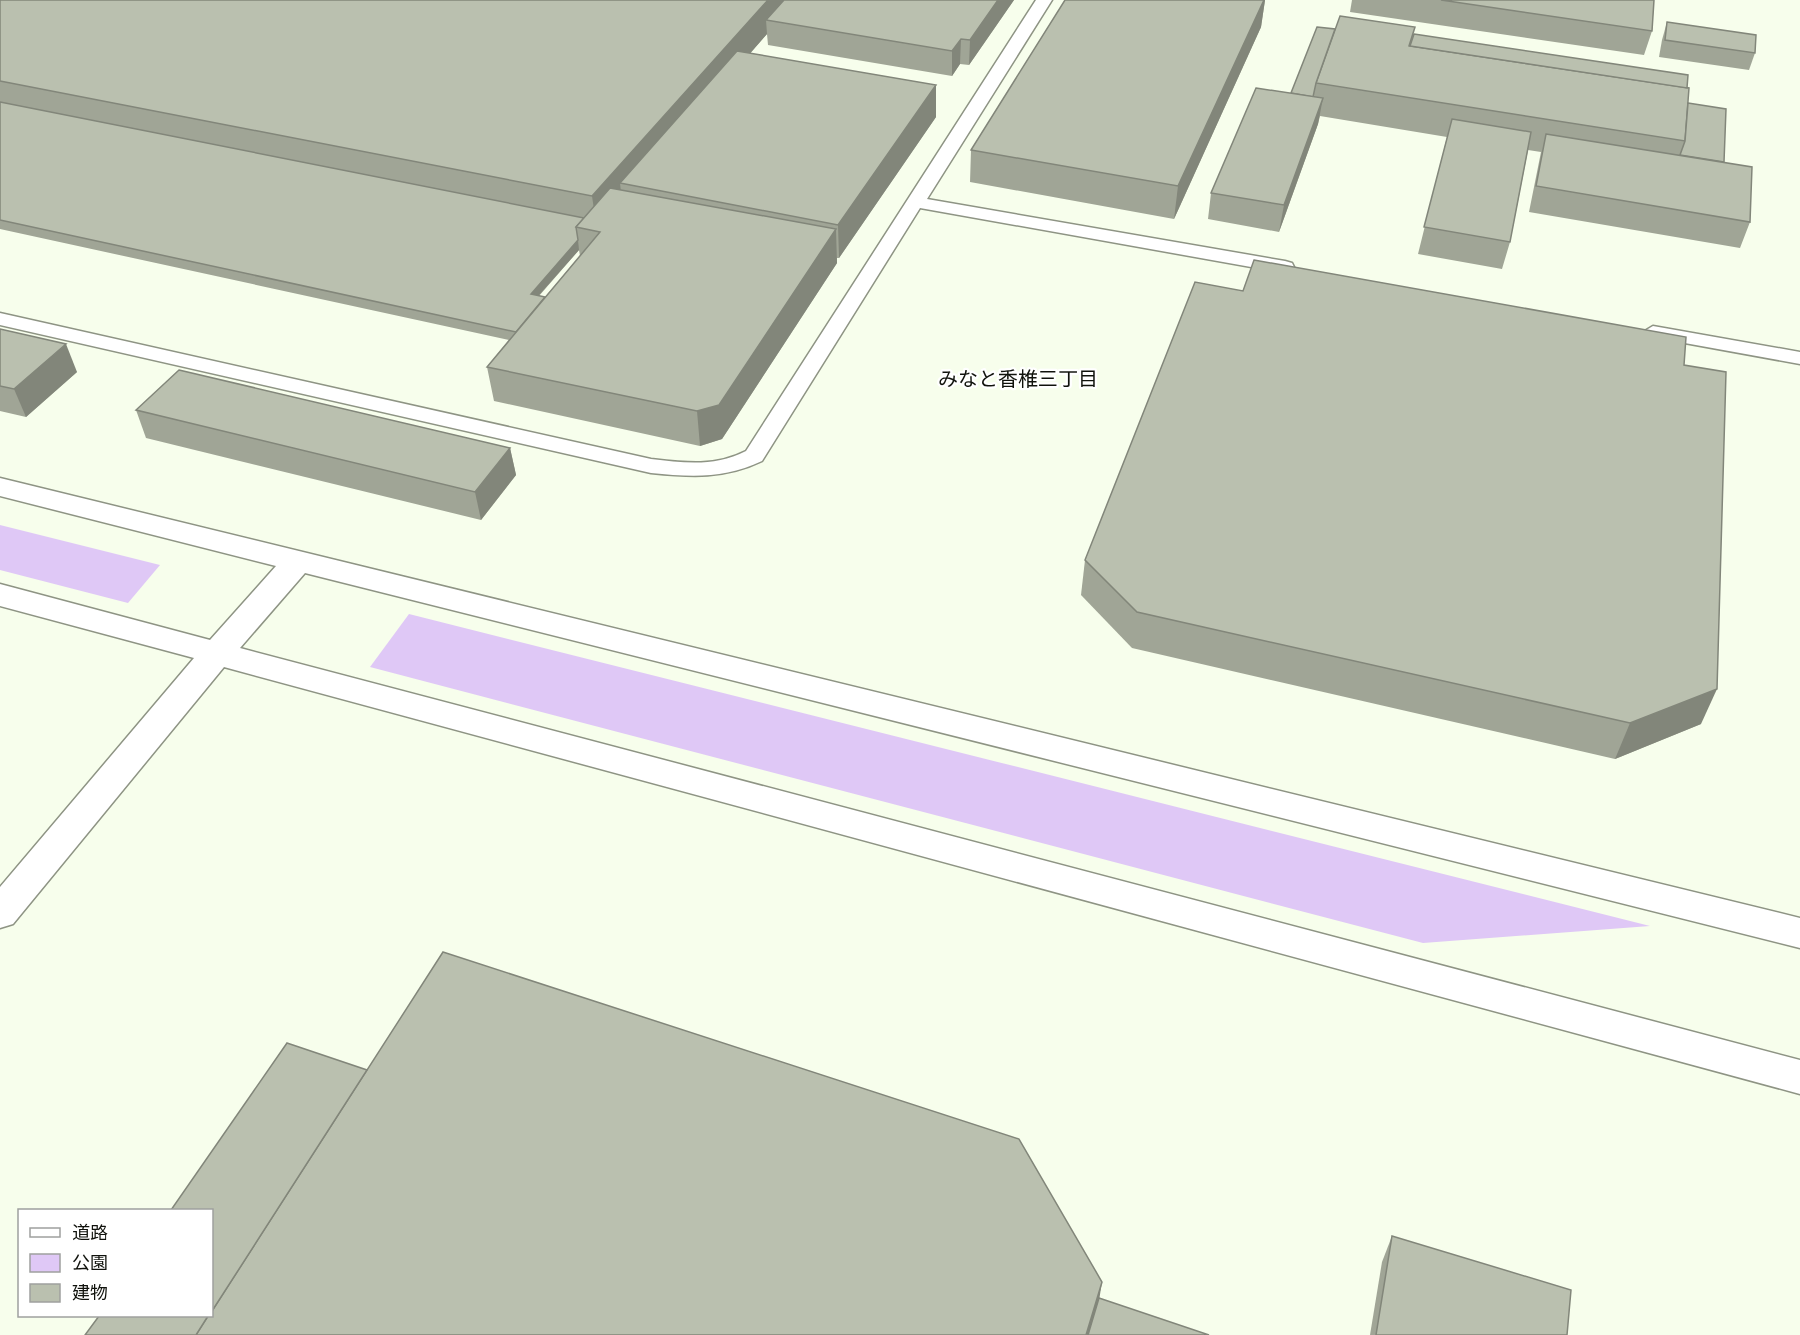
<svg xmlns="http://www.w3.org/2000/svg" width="1800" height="1335" font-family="Signika,'Noto Sans JP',sans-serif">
	<rect width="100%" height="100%" fill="#f7feec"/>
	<g fill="#dfc8f6">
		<polygon points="0,525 160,565 128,603 0,570"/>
		<polygon points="409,614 1650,926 1423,943 370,667"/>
	</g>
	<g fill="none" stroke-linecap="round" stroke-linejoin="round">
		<g stroke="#8e9484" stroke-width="3">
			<g id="lane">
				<path d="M1036,0H1052L927,199L1285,261L1292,263L1294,267L1292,271L1285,273L920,208L762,461C725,479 691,477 651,473L0,325V313L651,459C685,463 715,467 746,451Z"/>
				<polygon points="1653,326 1800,352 1800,364 1646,336 1643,332"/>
			</g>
		</g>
		<g stroke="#8e9484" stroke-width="3">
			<polygon id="secondary" points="0,478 1800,918 1800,948 305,573 240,648 1800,1060 1800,1094 224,667 13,924 0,928 0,887 194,658 0,606 0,584 210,640 276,566 0,496"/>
		</g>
		<use href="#lane" fill="#fff" fill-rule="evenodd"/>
		<use href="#secondary" fill="#fff" fill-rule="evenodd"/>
	</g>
	<g fill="#a0a596" fill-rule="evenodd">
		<path d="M0,0H1014L969,65L960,64L952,76L768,45L767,34L750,53L936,117L839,258H837V263L722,439L700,446L494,401L487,367L509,340L0,229ZM579,250L580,256L545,297L539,296Z"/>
		<polygon points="1065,0 1265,0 1261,27 1174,219 970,182 971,150"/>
		<polygon points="1352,0 1654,0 1652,31 1644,55 1350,12"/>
		<polygon points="1667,22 1755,53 1749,70 1659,57 1662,40"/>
		<polygon points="1335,29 1414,34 1687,88 1688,103 1724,162 1750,222 1740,248 1529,212 1541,152 1528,150 1510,242 1502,269 1418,254 1447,137 1320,116 1318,124 1279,232 1208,219 1211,193 1291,93"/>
		<polygon points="1243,291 1684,365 1701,724 1615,759 1132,648 1081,595 1085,560"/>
		<polygon points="0,329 77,372 26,417 0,411"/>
		<polygon points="136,410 510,448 516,475 481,520 146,438"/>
		<polygon points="1392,1236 1567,1335 1370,1335 1382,1262"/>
	</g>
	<g fill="#82867a">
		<polygon points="768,0 796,0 766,20 767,34 635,186 620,183 622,201 597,230 592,196"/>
		<polygon points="998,0 1014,0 969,65 970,40"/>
		<polygon points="1264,0 1265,0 1261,27 1174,219 1178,186"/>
		<polygon points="961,39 960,64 952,76 952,51"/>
		<polygon points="936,85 936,117 839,258 838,225"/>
		<polygon points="1323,98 1318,124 1279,232 1284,205"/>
		<polygon points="836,229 837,263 722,439 700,446 697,411"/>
		<polygon points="578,240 579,250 532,303 531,294"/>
		<polygon points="66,344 77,372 26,417 14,389"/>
		<polygon points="510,448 516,475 481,520 475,492"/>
		<polygon points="1717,689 1701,724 1615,759 1630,723"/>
		<polygon points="1102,1282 1098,1307 1089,1335 1086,1335"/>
	</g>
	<g fill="#bac0af" stroke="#82867a" stroke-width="1.5">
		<polygon points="0,0 768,0 592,196 0,81"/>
		<polygon points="784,0 998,0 970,40 961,39 952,51 766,20"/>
		<polygon points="1065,0 1264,0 1178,186 971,150"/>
		<polygon points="1441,0 1654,0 1652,31"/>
		<polygon points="1340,16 1415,27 1409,46 1689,88 1685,141 1316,83"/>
		<polygon points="1667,22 1756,35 1755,53 1665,40"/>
		<polygon points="1317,27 1335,29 1316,83 1313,97 1291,93"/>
		<polygon points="1414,34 1688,75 1687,88 1410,46"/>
		<polygon points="737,51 936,85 838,225 620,183"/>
		<polygon points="1256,88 1323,98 1284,205 1211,193"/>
		<polygon points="0,102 584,218 576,227 578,240 531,294 545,297 516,332 0,220"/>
		<polygon points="1688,103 1726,109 1724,162 1680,155 1685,141"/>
		<polygon points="1452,119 1531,132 1510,242 1424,227"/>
		<polygon points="1546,134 1752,167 1750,222 1536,186"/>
		<polygon points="610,188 836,229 719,405 697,411 487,367 600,232 576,227"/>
		<polygon points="1254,260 1686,337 1684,365 1726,372 1717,689 1630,723 1137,612 1085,560 1195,282 1243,291"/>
		<polygon points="0,329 66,344 14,389 0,386"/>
		<polygon points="179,370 510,448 475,492 136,410"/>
		<polygon points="443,952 1019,1139 1102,1282 1086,1335 196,1335 208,1316 212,1316 212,1311"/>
		<polygon points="287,1043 367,1070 212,1311 212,1210 171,1210"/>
		<polygon points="1392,1236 1571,1290 1567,1335 1376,1335"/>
		<polygon points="1099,1298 1209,1335 1088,1335"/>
		<polygon points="99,1316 208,1316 196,1335 85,1335"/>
	</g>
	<g text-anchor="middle" stroke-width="4.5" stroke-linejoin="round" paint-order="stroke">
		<g font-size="20" fill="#10120c" stroke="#fff">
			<text x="1018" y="386">みなと香椎三丁目</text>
		</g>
	</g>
	<rect x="18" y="1209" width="195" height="108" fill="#ffffff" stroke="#9fa09e" stroke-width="1.5"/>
	<rect x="30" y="1228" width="30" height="9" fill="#ffffff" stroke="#9fa09e" stroke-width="1.5"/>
	<text x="72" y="1239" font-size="18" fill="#10120c">道路</text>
	<rect x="30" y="1254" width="30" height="18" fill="#dfc8f6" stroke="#9fa09e" stroke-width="1.5"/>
	<text x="72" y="1269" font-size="18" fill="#10120c">公園</text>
	<rect x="30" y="1284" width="30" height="18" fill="#bac0af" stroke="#9fa09e" stroke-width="1.5"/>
	<text x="72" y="1299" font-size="18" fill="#10120c">建物</text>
</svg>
